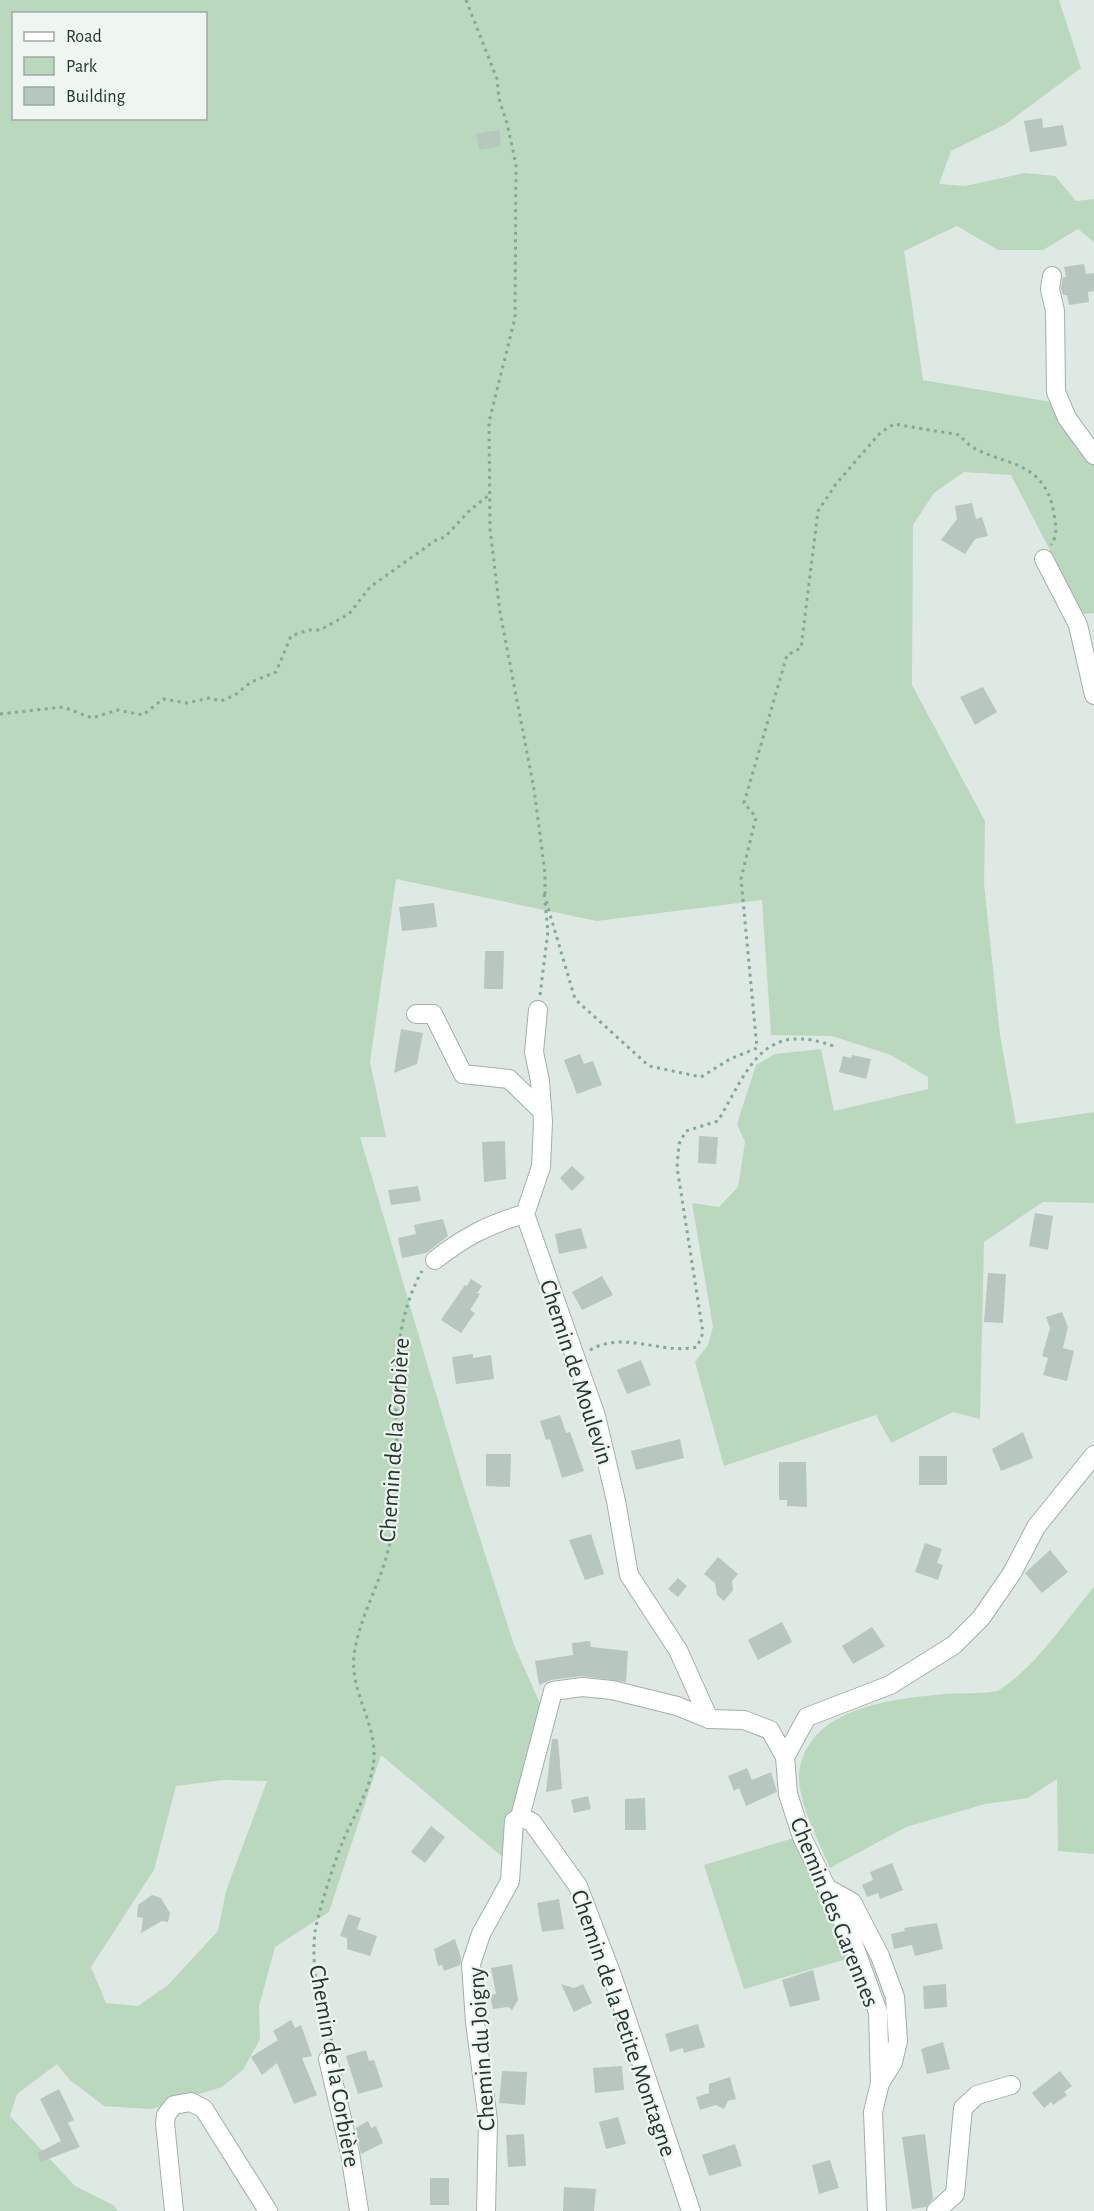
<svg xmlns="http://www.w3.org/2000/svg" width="1094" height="2211" font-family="'Alegreya Sans',sans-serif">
	<rect width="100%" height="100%" fill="#dfe9e3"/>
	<g fill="#b9d8bd" fill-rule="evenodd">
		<path d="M0,0H1059L1081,68L1006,124L951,151L939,184L965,186L1025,173L1055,176L1076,201L1094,199V242L1078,229L1043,250H998L957,226L904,251L923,380L1051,402L1094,457V613L1083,614L1011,475L964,472L934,493L913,525L912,685L985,821L984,884L1000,1035L1016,1124L1094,1112V1203L1043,1202L984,1242L980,1419L953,1412L891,1443L876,1415L724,1466L695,1362L708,1345L713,1327L692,1203L719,1207L738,1187L745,1142L737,1124L756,1065L775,1054L821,1049L834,1111L928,1089V1077L891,1055L832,1036L771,1035L762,900L597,921L396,879L370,1062L386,1137H360L463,1485L514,1645L542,1708L505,1859L381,1755L329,1912L275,1947L259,2006L260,2039L243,2070L222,2087L151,2109L104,2106L70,2080L57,2064L17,2094L10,2116L75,2186L113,2205L118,2211H0ZM14,14H206V118H14ZM223,1780L267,1781L226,1891L218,1931L168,1985L138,2006L106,2003L91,1967L154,1870L176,1786Z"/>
		<path d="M1094,1587V1854L1058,1851L1057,1779L1028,1798L985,1804L906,1827L830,1868C820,1844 797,1800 799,1774C807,1707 892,1699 945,1694C955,1693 993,1694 999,1690C1037,1666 1065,1621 1094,1587Z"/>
		<polygon points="797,1837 853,1957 744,1989 704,1865"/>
	</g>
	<g fill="#b7c6be">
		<polygon points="1042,118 1043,128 1063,125 1067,146 1030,152 1024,121"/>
		<polygon points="499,130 501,146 479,150 476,134"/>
		<polygon points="1084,264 1086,274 1094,273 1094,291 1088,292 1089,302 1069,305 1067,295 1063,295 1061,289 1063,277 1066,277 1064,267"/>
		<polygon points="972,503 976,519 982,517 988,536 975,539 965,554 941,540 957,519 955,506"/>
		<polygon points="983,687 997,712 975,725 960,697"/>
		<polygon points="434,903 437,927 402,931 399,907"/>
		<polygon points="485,951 504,951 503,989 484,989"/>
		<polygon points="401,1029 423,1033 417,1064 394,1073"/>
		<polygon points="580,1054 584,1064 593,1061 602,1085 577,1094 564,1060"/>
		<polygon points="852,1055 871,1059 866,1079 839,1072 843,1056 851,1058"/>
		<polygon points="699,1136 718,1137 716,1164 698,1163"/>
		<polygon points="505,1141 506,1179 484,1182 482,1142"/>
		<polygon points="572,1166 585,1178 572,1191 560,1178"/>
		<polygon points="418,1186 421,1201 391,1205 388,1190"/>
		<polygon points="1035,1213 1053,1216 1048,1250 1029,1246"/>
		<polygon points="443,1219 448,1236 426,1253 402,1258 398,1238 416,1234 414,1225"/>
		<polygon points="581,1228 587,1248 559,1254 555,1234"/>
		<polygon points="988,1273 1006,1274 1003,1323 984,1322"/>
		<polygon points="602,1276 613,1295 582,1310 572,1292"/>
		<polygon points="471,1279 482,1286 477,1293 480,1294 470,1310 475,1313 461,1333 441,1320 465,1285 467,1286"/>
		<polygon points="1062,1312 1068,1327 1063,1348 1074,1351 1067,1381 1043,1375 1048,1358 1042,1356 1050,1328 1046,1317"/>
		<polygon points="473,1354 473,1358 491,1355 494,1379 456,1384 452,1357"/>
		<polygon points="641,1360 651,1385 627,1394 617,1370"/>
		<polygon points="560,1415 566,1433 570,1432 584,1471 562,1478 550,1439 546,1440 540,1421"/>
		<polygon points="1023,1432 1033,1458 1001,1471 992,1449"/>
		<polygon points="680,1439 684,1458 636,1470 631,1451"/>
		<polygon points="486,1454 511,1454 510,1487 486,1486"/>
		<rect x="919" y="1456" width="28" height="29"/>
		<polygon points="779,1462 806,1462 807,1507 787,1506 787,1500 779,1500"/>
		<polygon points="591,1534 604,1574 585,1580 569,1540"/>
		<polygon points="925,1543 942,1549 937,1563 943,1565 938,1580 915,1572"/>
		<polygon points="1050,1550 1068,1572 1042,1593 1025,1573"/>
		<polygon points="718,1557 738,1574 732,1581 733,1590 724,1601 717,1595 715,1583 704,1574"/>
		<polygon points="678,1578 687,1586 678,1597 668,1589"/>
		<polygon points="782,1622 792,1642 758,1660 748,1640"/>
		<polygon points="872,1627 885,1646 853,1664 842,1646"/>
		<polygon points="590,1641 591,1647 628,1651 626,1682 581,1676 551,1680 539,1685 535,1661 573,1655 572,1643"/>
		<polygon points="552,1739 558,1739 562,1789 546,1792"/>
		<polygon points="747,1768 752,1780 771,1772 777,1792 746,1806 739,1788 734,1791 728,1776"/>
		<polygon points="588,1796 591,1809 574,1813 571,1800"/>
		<polygon points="645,1798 646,1830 625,1830 625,1799"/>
		<polygon points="431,1826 445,1837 425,1863 411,1852"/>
		<polygon points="892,1863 903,1890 880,1899 878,1893 867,1897 862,1885 873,1880 870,1872"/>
		<polygon points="152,1895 161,1898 170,1913 168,1922 162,1921 141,1933 143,1918 137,1917 138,1905"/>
		<polygon points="559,1899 564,1929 542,1932 537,1903"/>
		<polygon points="348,1914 361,1918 357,1929 377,1936 370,1956 347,1949 347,1938 340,1936"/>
		<polygon points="937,1923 943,1949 915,1956 912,1945 894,1949 891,1934 905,1931 904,1928"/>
		<polygon points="455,1939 461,1958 460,1965 444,1971 442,1965 438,1966 434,1949"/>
		<polygon points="512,1964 518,2000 512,2010 508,2007 493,2009 490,1995 496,1994 491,1968"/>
		<polygon points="813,1970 820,2000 790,2007 782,1980"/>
		<polygon points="561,1984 574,1988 583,1984 592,2003 574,2012"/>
		<polygon points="946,1984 947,2007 924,2009 923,1986"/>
		<polygon points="291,2020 295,2028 301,2025 312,2056 302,2058 317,2095 294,2104 277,2063 262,2075 251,2057 278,2040 273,2031"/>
		<polygon points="698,2024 705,2047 684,2053 683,2048 670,2052 665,2034"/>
		<polygon points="943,2042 950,2069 927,2074 921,2049"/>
		<polygon points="366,2050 369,2061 374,2060 383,2087 358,2094 346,2056"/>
		<polygon points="622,2066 624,2090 595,2093 593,2068"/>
		<polygon points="502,2071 527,2072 525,2105 499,2103"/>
		<polygon points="1060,2071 1072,2086 1064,2092 1067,2095 1053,2105 1051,2102 1044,2108 1032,2093"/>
		<polygon points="730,2077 736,2099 728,2101 724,2109 716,2105 700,2110 696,2097 709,2093 709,2084"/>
		<polygon points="59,2089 74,2120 68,2123 80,2147 40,2162 37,2153 61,2141 40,2099"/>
		<polygon points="618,2117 626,2144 606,2149 599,2122"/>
		<polygon points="368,2121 371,2128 376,2126 383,2143 361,2154 356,2128"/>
		<polygon points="524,2134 526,2166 508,2167 506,2135"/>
		<polygon points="925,2134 933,2199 926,2207 912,2209 902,2137"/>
		<polygon points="735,2144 742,2166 709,2176 702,2155"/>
		<polygon points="830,2160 839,2188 819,2194 812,2165"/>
		<rect x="430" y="2178" width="19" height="27"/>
		<polygon points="564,2187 596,2189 594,2211 563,2211"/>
	</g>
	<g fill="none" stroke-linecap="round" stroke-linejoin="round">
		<g stroke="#a3b0a9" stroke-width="20">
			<g id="minor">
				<polyline points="1052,276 1050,289 1055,311 1056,392 1067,418 1094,455"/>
				<polyline points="1044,559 1078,625 1094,695"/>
				<polyline points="538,1010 534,1052 540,1081 543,1122 541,1167 525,1214 596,1416 616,1501 629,1575 678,1650 709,1719"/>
				<polyline points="416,1014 433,1014 463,1074 509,1079 542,1111"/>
				<path d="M435,1260C463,1238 490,1223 525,1214"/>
				<polyline points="785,1757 807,1717 890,1685 954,1645 981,1618 1012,1573 1036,1527 1094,1455"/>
				<polyline points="520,1817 532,1822 578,1886 613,1978 691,2211"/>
				<polyline points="827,1888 852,1902 880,1956 895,1997 898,2041 893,2062 880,2083"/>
				<polyline points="328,2059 350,2153 359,2211"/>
				<polyline points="174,2211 165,2123 166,2115 174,2105 191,2102 204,2109 268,2211"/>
				<polyline points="486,2211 488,2121 475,2022 471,1964 481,1934 510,1881 514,1821 520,1817 553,1691 582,1687 612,1690 677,1706 709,1719 744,1720 770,1730 785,1757 788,1794 802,1837 852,1940 878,2012 880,2083 873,2112 877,2211"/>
				<polyline points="936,2211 955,2194 963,2108 977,2095 1011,2085"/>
			</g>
		</g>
		<g stroke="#82a998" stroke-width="3" stroke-dasharray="3 4.5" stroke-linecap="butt">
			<polyline points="466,0 497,79 499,99 507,123 516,165 515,318 489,422 490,529 500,612 534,789 545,873 545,896"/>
			<polyline points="0,714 63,707 92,718 118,710 143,715 163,699 187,703 209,698 221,701 235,695 251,682 276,672 291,636 308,630 320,630 349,614 370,587 436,540 445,537 470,510 489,495"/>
			<path d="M544,894L575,999L649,1066L701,1077L730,1059L757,1048L741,879L756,817L744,803L787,655L801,648L818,511L836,484L880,433L894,424L960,435C983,469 1044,449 1054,514C1056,527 1058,534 1051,545"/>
			<polyline points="540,995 548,931 545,903"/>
			<path d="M590,1350C626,1330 660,1355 697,1347L703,1333L677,1167L679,1144L686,1131L718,1121C749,1068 763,1019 836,1047"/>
			<path d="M331,2042C335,2023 322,2005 317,1986C314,1972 313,1947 315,1932C319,1909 334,1863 343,1841C354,1814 373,1787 374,1756C375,1721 350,1691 354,1655C359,1618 379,1586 388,1551C412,1460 374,1357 422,1271"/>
		</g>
		<use href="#minor" stroke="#fff" stroke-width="18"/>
	</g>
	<g text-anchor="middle" stroke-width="4.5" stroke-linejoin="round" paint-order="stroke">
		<g font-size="24" fill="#22372e" stroke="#eff6f1">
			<text transform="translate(577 1372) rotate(72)" y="8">Chemin de Moulevin</text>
			<text transform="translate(394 1440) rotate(-86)" y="8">Chemin de la Corbière</text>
			<text transform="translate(835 1912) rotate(68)" y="8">Chemin des Garennes</text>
			<text transform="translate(624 2023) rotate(71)" y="8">Chemin de la Petite Montagne</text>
			<text transform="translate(481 2049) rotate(-94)" y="8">Chemin du Joigny</text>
			<text transform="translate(335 2066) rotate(80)" y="8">Chemin de la Corbière</text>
		</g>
	</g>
	<rect x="12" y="12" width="195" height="108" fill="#eff6f1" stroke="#9daaa3" stroke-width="1.5"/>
	<rect x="24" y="32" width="30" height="9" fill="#ffffff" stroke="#9daaa3" stroke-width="1.5"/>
	<text x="66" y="42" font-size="18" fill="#22372e">Road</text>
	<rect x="24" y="57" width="30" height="18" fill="#b9d8bd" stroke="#9daaa3" stroke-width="1.5"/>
	<text x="66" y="72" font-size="18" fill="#22372e">Park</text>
	<rect x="24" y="87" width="30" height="18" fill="#b7c6be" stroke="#9daaa3" stroke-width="1.5"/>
	<text x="66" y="102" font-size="18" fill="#22372e">Building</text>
</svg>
